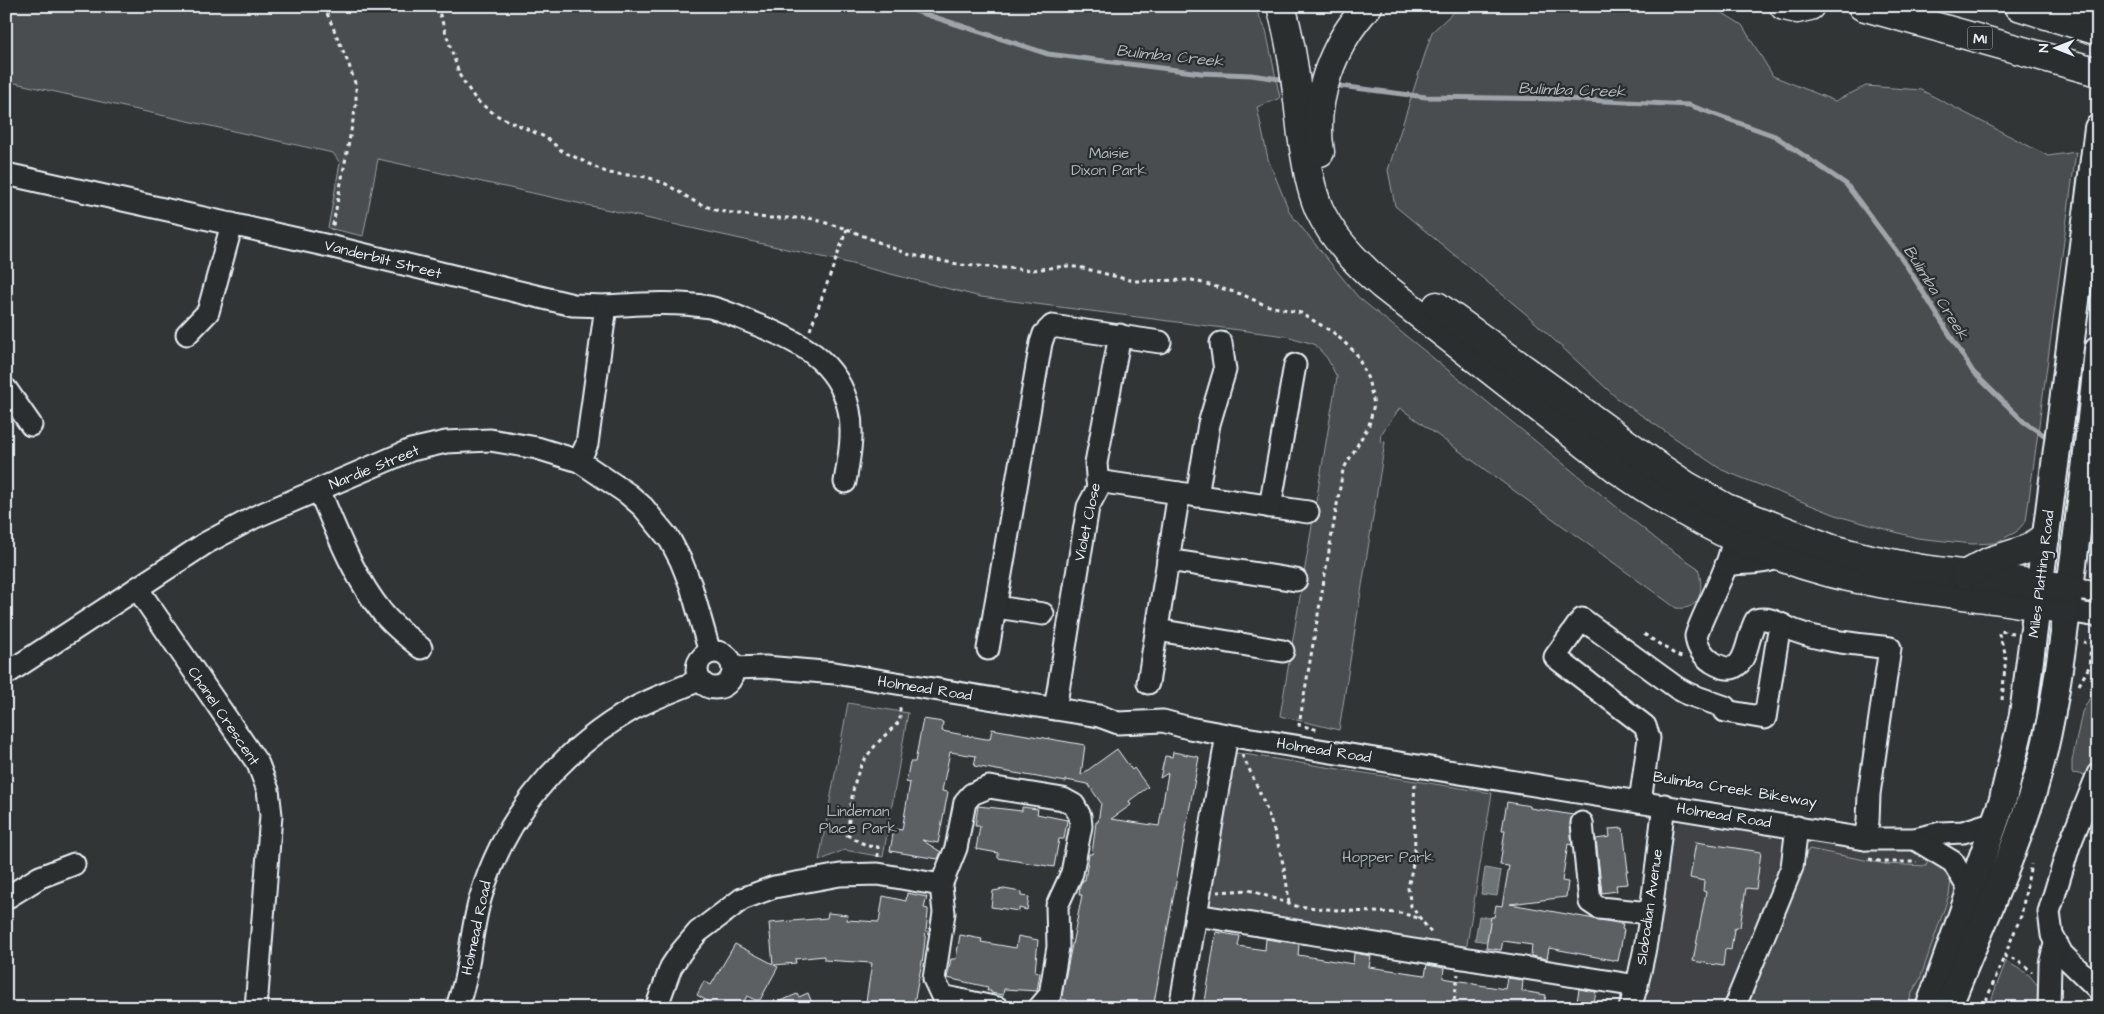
<svg xmlns="http://www.w3.org/2000/svg" width="2104" height="1014" font-family="'Architects Daughter',sans-serif">
	<rect width="100%" height="100%" fill="#323536"/>
	<filter id="ink" filterUnits="userSpaceOnUse"><feTurbulence type="fractalNoise" baseFrequency=".02" numOctaves="2"/><feDisplacementMap in="SourceGraphic" scale="10" xChannelSelector="R" yChannelSelector="G"/><feConvolveMatrix kernelMatrix="1 2 1 2 8 2 1 2 1" color-interpolation-filters="sRGB"/></filter>
	<g filter="url(#ink)">
		<polygon fill="#3f4244" points="1695,819 1788,831 1875,851 1921,853 1958,883 1957,899 1921,1008 1640,1008 1670,840 1673,829 1682,821"/>
		<g fill="#494d4f" stroke="#989fa4">
			<path d="M6,6H1254L1266,30L1280,98L1257,107L1268,159L1290,213L1358,297L1661,543L1698,568C1704,588 1702,611 1676,608L1400,408L1381,434L1380,441L1385,442L1339,730L1280,716L1337,377L1327,358L1314,344L1286,336L981,297L836,260L378,159L363,236L328,228L340,163L333,153L6,81Z"/>
			<polygon points="1460,6 1701,6 1718,10 1742,25 1773,76 1835,101 1866,86 1921,90 2048,156 2076,152 2026,521 2016,532 1995,543 1972,544 1917,538 1841,517 1722,470 1619,400 1526,314 1395,206 1388,170 1432,32"/>
			<polygon points="2098,683 2098,761 2086,775 2072,773 2072,761 2082,712"/>
			<polygon points="848,703 908,713 883,857 844,850 819,861"/>
			<polygon points="1237,753 1492,793 1466,950 1210,906 1208,905 1233,757"/>
			<polygon points="1809,849 1885,864 1926,866 1929,858 1952,872 1949,895 1920,979 1912,993 1907,1008 1741,1008 1799,868"/>
			<polygon points="2006,961 2029,975 2040,988 2039,1008 1988,1008"/>
		</g>
		<g fill="#6e7376" stroke="#9fa5aa">
			<polygon points="1485,868 1501,871 1497,896 1481,894"/>
			<polygon points="1479,916 1491,918 1487,942 1475,940"/>
		</g>
		<g fill="none" stroke-linecap="round" stroke-linejoin="round">
			<g stroke="#9fa5aa" stroke-width="5">
				<polyline points="900,6 1048,54 1201,73 1251,75 1287,80"/>
				<polyline points="1332,85 1426,97 1564,99 1689,105 1775,136 1846,184 1903,260 1973,372 2024,422 2050,439"/>
			</g>
		</g>
		<g fill="#5c6063" stroke="#e8f1f8">
			<polygon points="923,719 943,722 942,731 986,739 990,739 992,729 1085,745 1081,775 1117,749 1132,770 1134,768 1148,787 1129,801 1131,805 1111,819 1159,826 1168,773 1160,778 1165,756 1172,757 1173,752 1199,757 1153,1008 1066,1008 1067,1000 1061,999 1082,895 1079,895 1080,886 1083,880 1085,880 1089,854 1092,854 1096,822 1098,822 1101,803 1088,784 1066,780 1066,782 974,766 976,756 950,752 942,791 948,792 938,843 922,840 941,852 938,859 890,851 894,829 902,830 910,783 906,782 910,762 915,762"/>
			<polygon points="1507,802 1530,806 1530,808 1573,815 1570,824 1572,845 1568,844 1562,881 1568,882 1566,897 1510,904 1623,924 1622,929 1624,930 1618,961 1549,948 1547,959 1536,957 1531,956 1532,945 1503,941 1501,950 1486,948 1491,917 1494,917 1496,905 1502,906 1509,866 1500,865 1505,830 1502,830"/>
			<polygon points="978,806 1022,811 1022,807 1038,809 1037,814 1067,820 1064,839 1059,839 1054,867 998,858 998,853 976,849 980,826 975,826"/>
			<polygon points="1623,828 1628,871 1626,871 1628,884 1616,885 1617,891 1602,893 1596,839 1610,837 1609,829"/>
			<polygon points="1696,842 1761,852 1756,889 1746,888 1740,927 1734,929 1731,950 1725,949 1723,966 1693,961 1706,892 1703,891 1704,881 1690,878"/>
			<polygon points="1004,889 1021,892 1021,896 1029,897 1027,910 1019,908 1019,911 991,907 993,891"/>
			<polygon points="907,893 927,897 924,908 928,909 928,913 923,957 913,1008 865,1008 872,963 824,960 824,956 795,959 796,963 774,965 778,967 760,1000 755,1000 747,996 740,1008 703,1008 707,1001 697,995 704,981 711,985 735,944 773,964 769,923 827,918 828,913 848,915 847,920 879,922 883,896 906,901"/>
			<polygon points="1216,932 1240,936 1238,946 1265,950 1266,939 1299,944 1298,955 1353,964 1354,953 1371,956 1369,967 1425,975 1427,965 1444,968 1443,978 1473,983 1473,984 1505,989 1507,978 1523,980 1522,991 1546,995 1543,1008 1204,1008"/>
			<polygon points="960,935 982,939 981,942 1016,948 1018,936 1038,940 1035,972 1040,973 1037,991 1004,989 1003,995 991,993 991,991 987,991 988,987 947,978 951,959 956,959"/>
			<polygon points="1579,989 1596,992 1593,1008 1576,1008"/>
			<polygon points="808,993 814,1008 764,1008 797,994 799,997"/>
		</g>
		<g fill="none" stroke-linecap="round" stroke-linejoin="round">
			<g stroke="#e8f1f8" stroke-width="25">
				<g id="minor">
					<polyline points="6,174 329,246 573,305 606,306 587,444 579,461"/>
					<path d="M606,306C639,304 675,301 709,307C724,310 740,318 755,324C798,341 838,360 849,410C854,434 849,458 845,482"/>
					<polyline points="187,334 208,312 232,224"/>
					<polyline points="6,389 31,425"/>
					<polyline points="1097,481 1308,512"/>
					<path d="M319,490C337,532 353,576 382,612C393,626 408,637 421,648"/>
					<polyline points="1197,496 1209,424 1225,370 1221,343"/>
					<polyline points="1270,507 1295,365"/>
					<path d="M1731,523C1742,551 1704,607 1696,636C1697,647 1702,655 1712,662C1749,685 1745,637 1756,620C1772,616 1781,626 1795,631C1825,642 1859,644 1890,648L1869,794L1868,821L1865,839"/>
					<polyline points="1168,560 1296,580"/>
					<path d="M1726,565C1743,562 1766,565 1780,556"/>
					<polyline points="137,588 258,764 268,790 271,815 256,1008"/>
					<polyline points="2070,588 2098,592"/>
					<polyline points="996,607 1043,614"/>
					<polyline points="2067,611 2098,616"/>
					<polyline points="1157,630 1283,651"/>
					<polyline points="988,649 1041,343 1044,334 1052,326 1160,342"/>
					<circle cx="715" cy="670" r="18"/>
					<polyline points="733,668 765,667 835,673 1099,716 1118,723 1163,721 1189,728 1227,735 1865,839 1915,839 1941,833 1963,832 1995,822"/>
					<polyline points="6,674 206,543 255,517 411,450 446,442 490,440 537,448 579,461 628,494 643,507 670,540 681,561 691,586 710,653"/>
					<polyline points="1148,683 1179,493"/>
					<polyline points="1055,709 1088,507 1098,488 1096,463 1120,335"/>
					<polyline points="1725,711 1765,718 1778,636 1783,625"/>
					<polyline points="2098,774 2069,846 2049,912 2052,935 2062,954 2098,989"/>
					<polyline points="1640,802 1649,738 1645,726 1555,657 1582,619 1677,688 1688,694 1725,707"/>
					<polyline points="1582,823 1590,902 1599,908 1650,913"/>
					<polyline points="1915,839 1953,862 1971,893"/>
					<polyline points="6,898 40,877 74,864"/>
					<polyline points="1196,915 1637,986"/>
					<path d="M457,1008C460,997 464,986 466,975C471,949 473,922 481,896C505,816 561,750 633,709C654,697 678,690 699,680"/>
					<polyline points="656,1008 671,967 681,952 698,932 742,899 774,887 840,875 878,874 941,885"/>
					<polyline points="998,1008 946,997 941,994 934,979 944,913 941,885 956,848 965,802 972,794 989,787 1063,799 1074,805 1080,816 1081,826 1072,873 1057,906 1058,947 1050,995 1039,1008"/>
					<polyline points="1180,1008 1227,735"/>
					<path d="M1630,1008C1651,943 1655,873 1664,805"/>
					<polyline points="1734,1008 1792,867 1797,827"/>
					<polyline points="2049,1008 2050,964 2055,944"/>
				</g>
			</g>
			<g stroke="#e8f1f8" stroke-width="30">
				<g id="major">
					<polyline points="1929,1008 2003,799 2023,715 2098,128"/>
					<path d="M1948,1008C1976,936 2010,866 2033,792C2053,726 2061,656 2070,588C2080,509 2091,430 2098,350"/>
				</g>
			</g>
			<g stroke="#e8f1f8" stroke-width="31">
				<g id="highway">
					<path d="M1281,6C1293,48 1297,92 1302,135C1306,160 1309,185 1319,209C1333,239 1357,264 1382,285L1617,469C1683,515 1754,553 1831,573C1879,585 1928,590 1977,597C2007,600 2037,606 2067,611"/>
					<polyline points="1784,6 1797,9 1810,6"/>
					<polyline points="1862,6 2098,72"/>
					<polyline points="2018,6 2098,31"/>
					<polyline points="2081,6 2098,10"/>
					<path d="M1320,152C1311,101 1333,43 1368,6"/>
					<polyline points="1437,306 1659,467 1687,486 1726,508 1832,549 1866,558 1921,569 2070,588"/>
					<polyline points="1964,575 1990,561 2025,550 2045,538"/>
				</g>
			</g>
			<g stroke="#e8f1f8" stroke-width="3" stroke-dasharray="4 4" stroke-linecap="butt">
				<polyline points="324,6 349,65 356,86 356,105 332,230"/>
				<polyline points="437,6 460,76 476,100 496,115 547,138 562,151 608,173 647,177 666,184 697,203 719,211 766,218 809,218 847,229 907,254 962,265 1033,270 1066,266 1083,268 1133,281 1192,280 1241,294 1265,305 1301,313 1334,333 1356,353 1368,379 1374,404 1369,425 1343,470 1299,725 1319,730"/>
				<polyline points="810,330 847,229"/>
				<polyline points="1644,634 1676,655 1684,658"/>
				<polyline points="2091,645 2098,641"/>
				<polyline points="2079,685 2089,667 2091,645 2084,642"/>
				<polyline points="2002,700 2006,655 1999,635 2000,631 2013,633"/>
				<path d="M1242,755C1266,801 1285,853 1289,904"/>
				<polyline points="1415,784 1414,799 1415,854 1408,888 1411,906 1432,934"/>
				<path d="M878,857V847L868,846L847,835C850,817 851,790 858,773C866,752 884,736 900,721V707"/>
				<polyline points="1869,859 1884,862 1917,862"/>
				<polyline points="1217,892 1249,890 1296,906 1348,911 1401,913 1418,918"/>
				<polyline points="2004,956 2018,960 2032,972"/>
				<polyline points="1453,1008 1458,974"/>
				<polyline points="1983,1008 2021,916 2031,864"/>
			</g>
			<use href="#minor" stroke="#2a2d2e" stroke-width="21"/>
			<use href="#major" stroke="#2a2d2e" stroke-width="26"/>
			<use href="#highway" stroke="#2a2d2e" stroke-width="28"/>
		</g>
	</g>
	<g text-anchor="middle" stroke-width="4.5" stroke-linejoin="round" paint-order="stroke">
		<rect fill="#2a2d2e" stroke="#afb6bb" stroke-width="1" x="1967.5" y="26.5" width="25" height="23" rx="4"/>
		<g font-size="14" font-weight="bold" fill="#e8f1f8">
			<text x="1980" y="43">M1</text>
		</g>
		<g font-size="15" fill="#b0b8bd" stroke="#2a2d2e">
			<text x="1109" y="158">Maisie<tspan x="1109" dy="17">Dixon Park</tspan></text>
			<text x="858" y="816">Lindeman<tspan x="858" dy="17">Place Park</tspan></text>
			<text x="1388" y="862">Hopper Park</text>
		</g>
		<g font-size="15" fill="#e8f1f8" stroke="#2a2d2e">
			<text transform="translate(383 259) rotate(14)" y="5">Vanderbilt Street</text>
			<text transform="translate(374 467) rotate(-22)" y="5">Nardie Street</text>
			<text transform="translate(1087 522) rotate(-78)" y="5">Violet Close</text>
			<text transform="translate(2041 574) rotate(-83)" y="5">Miles Platting Road</text>
			<text transform="translate(925 688) rotate(9)" y="5">Holmead Road</text>
			<text transform="translate(224 716) rotate(56)" y="5">Chanel Crescent</text>
			<text transform="translate(1324 750) rotate(9)" y="5">Holmead Road</text>
			<text transform="translate(1735 789) rotate(9)" y="5">Bulimba Creek Bikeway</text>
			<text transform="translate(1724 815) rotate(9)" y="5">Holmead Road</text>
			<text transform="translate(1649 907) rotate(-82)" y="5">Slobodian Avenue</text>
			<text transform="translate(476 928) rotate(-78)" y="5">Holmead Road</text>
		</g>
		<g font-size="16" font-style="italic" fill="#b1b8be" stroke="#2a2d2e">
			<text transform="translate(1170 55) rotate(6)" y="6">Bulimba Creek</text>
			<text transform="translate(1572 89) rotate(2)" y="6">Bulimba Creek</text>
			<text transform="translate(1937 292) rotate(58)" y="6">Bulimba Creek</text>
		</g>
	</g>
	<rect width="2104" height="1014" fill="none" stroke="#2a2d2e" stroke-width="25"/>
	<rect x="12" y="12" width="2079" height="989" fill="none" stroke="#e8f1f8" stroke-width="2" filter="url(#ink)"/>
	<g transform="translate(2056 48) rotate(270)" stroke="#2a2d2e" stroke-width="4" paint-order="stroke">
	<path d="M0-4L9 19L0 12L-9 19Z" fill="#e8f1f8"/>
	<text y="-8" font-size="14" font-weight="bold" text-anchor="middle" fill="#e8f1f8">N</text>
	</g>
</svg>
